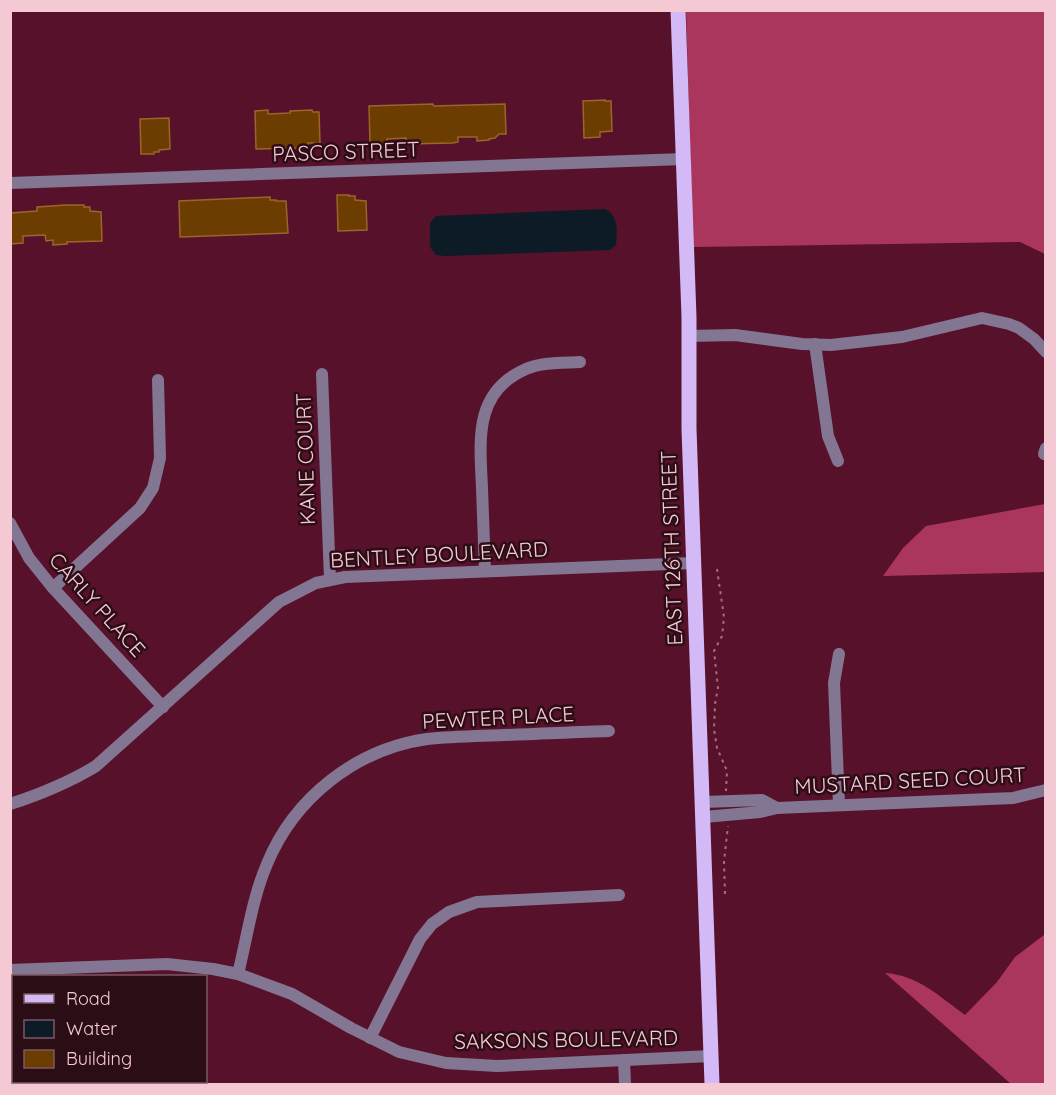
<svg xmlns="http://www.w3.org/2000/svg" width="1056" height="1095" font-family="Quicksand,sans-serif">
	<rect width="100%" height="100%" fill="#57112b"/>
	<g fill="#aa365e">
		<polygon points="686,11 1045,11 1045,254 1020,242 693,247"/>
		<polygon points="1045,504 1045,572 883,576 903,548 926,526"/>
		<path d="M1044,935H1046L1045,1084H1011L885,973C918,975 940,997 965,1015L997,982L1015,957Z"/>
	</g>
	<path fill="#0c1b26" d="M605,209C619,215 617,232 616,245L610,250L446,256L436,255L430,247V223L436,216Z"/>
	<g fill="#6c3d00" stroke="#9c642a" stroke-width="1.5">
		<polygon points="605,100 605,101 611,101 612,131 600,132 600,137 584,138 583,101"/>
		<polygon points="433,104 434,106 505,104 506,134 499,134 495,138 489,139 489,140 477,141 477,137 458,137 458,142 453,143 406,144 406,138 387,139 387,143 370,144 369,106"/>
		<polygon points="268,110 268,114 290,113 290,111 312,110 313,112 319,112 320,143 308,143 308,147 303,148 256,149 255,111"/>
		<polygon points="169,118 170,149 159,150 159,152 154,152 154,154 141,154 140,119"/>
		<polygon points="337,195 349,195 349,196 355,196 355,200 366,201 367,230 338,231"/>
		<polygon points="270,197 270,200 276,200 276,201 286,201 288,233 180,237 179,201"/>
		<polygon points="66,205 84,205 84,207 90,207 90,211 101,212 102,241 67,242 67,244 53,245 53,240 46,241 45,235 23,236 23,243 10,244 10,213 37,211 37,207"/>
	</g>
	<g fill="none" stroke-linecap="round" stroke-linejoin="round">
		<g stroke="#a66d7f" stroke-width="2" stroke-dasharray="3 4.5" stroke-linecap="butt">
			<polyline points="717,569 724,617 722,636 714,651 718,688 715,704 714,729 717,748 727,771 726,791"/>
			<polyline points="725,894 724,861 728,826"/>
		</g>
		<g stroke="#827693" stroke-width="12">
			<polyline points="10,183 684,159"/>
			<polyline points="689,336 735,335 802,344 831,345 902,337 982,318 1009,324 1019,328 1034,339 1046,352"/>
			<polyline points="815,344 828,436 838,461"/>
			<polyline points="322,374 330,579"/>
			<polyline points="1044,454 1046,448"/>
			<polyline points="10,523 29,558 53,588 163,707"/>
			<path d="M485,571C484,543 483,516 482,488C480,441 473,392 526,369C543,362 562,363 580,362"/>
			<polyline points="53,588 140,508 153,488 160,458 158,380"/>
			<polyline points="839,654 834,683 839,805"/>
			<polyline points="703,802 762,800 777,808 760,812 704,817"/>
			<path d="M10,804C41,794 68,783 96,766L279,602L316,583L345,577L694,563"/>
			<polyline points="777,808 1013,798 1046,790"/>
			<polyline points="10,970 167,964 213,969 238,974 292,994 351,1028 399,1052 446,1063 497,1066 711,1056"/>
			<path d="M238,974C247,938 252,899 267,864C294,798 356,749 427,739C453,736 479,736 504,735C539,734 574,732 609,731"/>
			<polyline points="370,1038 420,939 432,924 449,912 477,902 619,895"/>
			<polyline points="624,1060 625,1084"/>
		</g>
		<polyline stroke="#d3baf7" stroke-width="15" points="678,10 689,317 689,429 712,1084"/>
	</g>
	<g text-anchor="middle" stroke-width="5" stroke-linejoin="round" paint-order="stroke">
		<g font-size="21" fill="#f5c9d3" stroke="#2b0d16">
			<text transform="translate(346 152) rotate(-2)" y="7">PASCO STREET</text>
			<text transform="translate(306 459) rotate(-92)" y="7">KANE COURT</text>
			<text transform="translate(672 548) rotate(-92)" y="7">EAST 126TH STREET</text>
			<text transform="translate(439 555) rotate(-3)" y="7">BENTLEY BOULEVARD</text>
			<text transform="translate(97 605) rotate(48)" y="7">CARLY PLACE</text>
			<text transform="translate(498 718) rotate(-3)" y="7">PEWTER PLACE</text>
			<text transform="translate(910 781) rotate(-3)" y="7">MUSTARD SEED COURT</text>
			<text transform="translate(566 1040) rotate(-1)" y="7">SAKSONS BOULEVARD</text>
		</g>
	</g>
	<rect width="1056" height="1095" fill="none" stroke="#f5c9d3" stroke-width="24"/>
	<rect x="12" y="975" width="195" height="108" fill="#2b0d16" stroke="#7c5862" stroke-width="1.5"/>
	<rect x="24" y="994" width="30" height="9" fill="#d3baf7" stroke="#7c5862" stroke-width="1.5"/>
	<text x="66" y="1005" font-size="18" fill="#f5c9d3">Road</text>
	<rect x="24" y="1020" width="30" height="18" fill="#0c1b26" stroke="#7c5862" stroke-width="1.5"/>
	<text x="66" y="1035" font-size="18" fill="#f5c9d3">Water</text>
	<rect x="24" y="1050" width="30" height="18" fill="#6c3d00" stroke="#7c5862" stroke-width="1.5"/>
	<text x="66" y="1065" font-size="18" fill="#f5c9d3">Building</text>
</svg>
